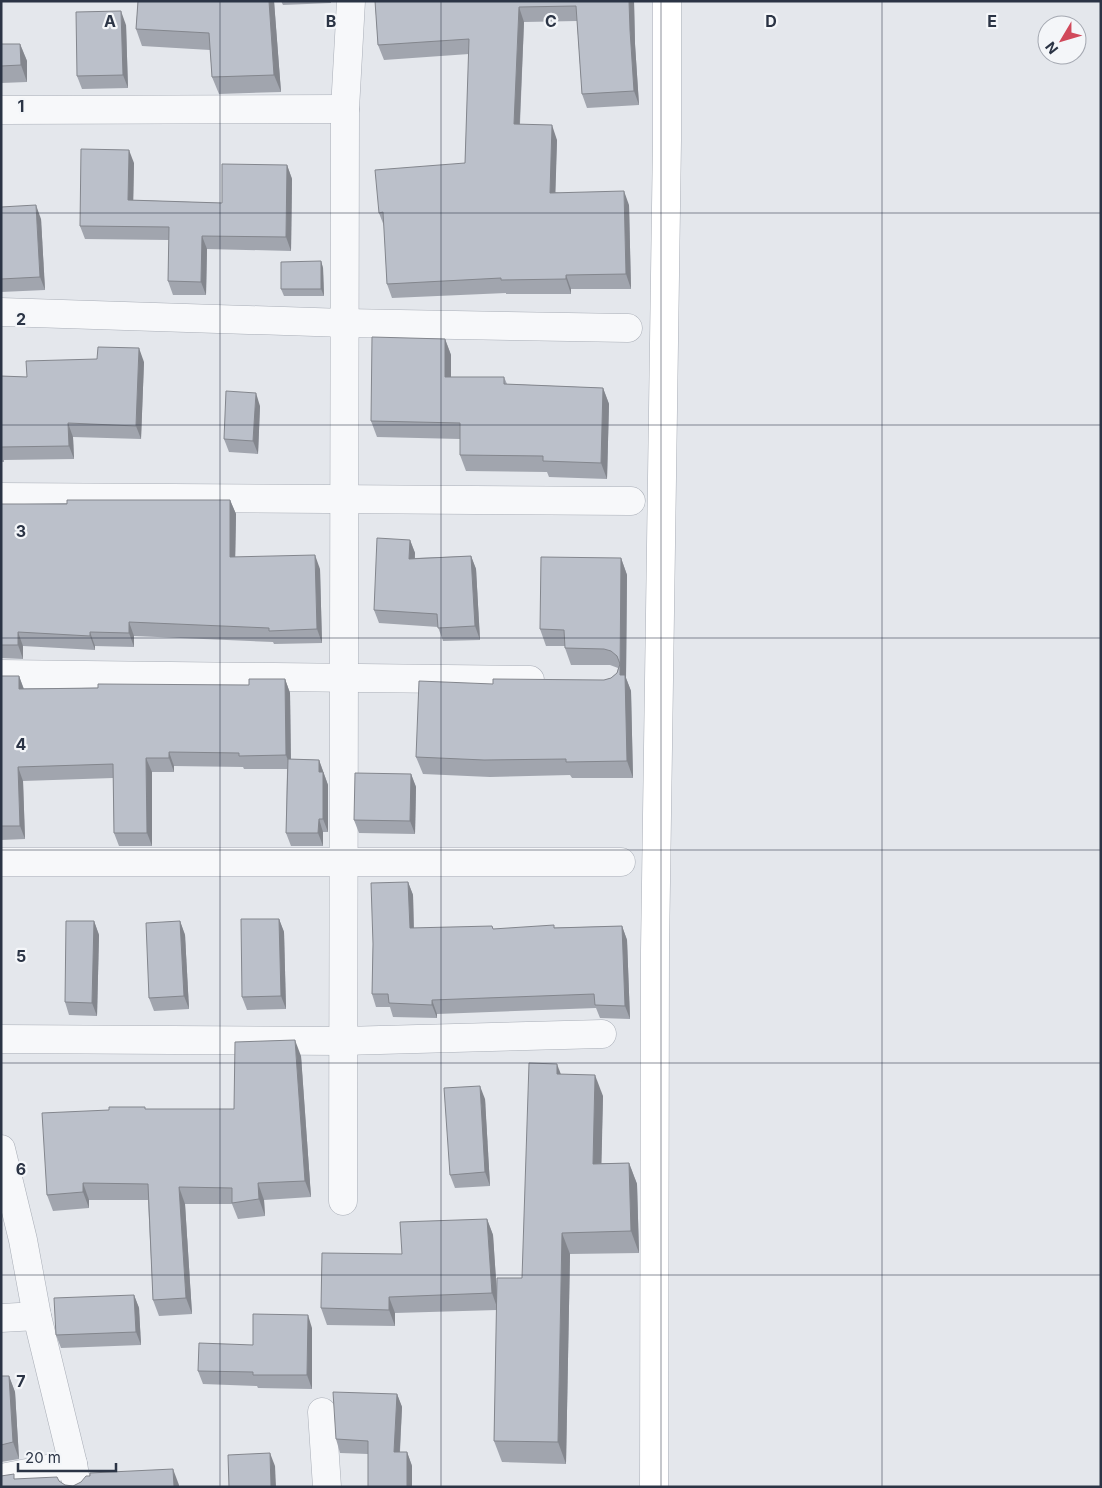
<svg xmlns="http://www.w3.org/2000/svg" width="1102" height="1488" font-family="Inter,sans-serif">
	<rect width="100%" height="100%" fill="#e4e7ec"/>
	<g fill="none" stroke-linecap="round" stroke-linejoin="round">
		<g stroke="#a9aeb7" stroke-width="29">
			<g id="street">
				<polyline points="1,110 345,109"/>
				<polyline points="1,312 345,323 628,328"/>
				<polyline points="1,497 631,501"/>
				<polyline points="1,674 530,680"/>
				<polyline points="1,862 621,862"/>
				<polyline points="1,1039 343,1041 602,1034"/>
				<polyline points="1,1149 23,1240 37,1316 73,1464 77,1487"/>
				<polyline points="343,1201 345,109 351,1"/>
				<polyline points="1,1318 37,1316"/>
				<polyline points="322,1412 327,1487"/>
				<polyline points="1,1478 73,1464"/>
			</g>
		</g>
		<g stroke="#a9aeb7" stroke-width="29">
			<polyline id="secondary" points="654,1487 655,950 667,140 667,1"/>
		</g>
		<use href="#street" stroke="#f7f8fa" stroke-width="28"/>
		<use href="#secondary" stroke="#fff" stroke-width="28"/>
	</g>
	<g fill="#a1a5ae">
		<polygon points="138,1 274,1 281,92 219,94 212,77 210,50 142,46 136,29"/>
		<polygon points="281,1 331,1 331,3 283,5"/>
		<polygon points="375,1 634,1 635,44 639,105 587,108 582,94 577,21 524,22 520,124 557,140 555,192 629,205 631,289 571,289 571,294 506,294 506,293 392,298 387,284 384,226 379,213 465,163 469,54 384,60 378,45"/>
		<polygon points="126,25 128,88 82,89 77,76"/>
		<polygon points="1,44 20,44 27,61 27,82 1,83"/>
		<polygon points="134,163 133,200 222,203 287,165 292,179 291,251 207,249 206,295 173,295 168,281 169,240 85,239 80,226"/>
		<polygon points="1,207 41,219 45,290 1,292"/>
		<polygon points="321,261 323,268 324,296 284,296 281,289"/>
		<polygon points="445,339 451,355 451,377 504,377 507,384 603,388 609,404 607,479 549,477 547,472 466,471 460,455 460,439 377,437 371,421"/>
		<polygon points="144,362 141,439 73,437 74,459 4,460 4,462 1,462 1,376 27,377"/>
		<polygon points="260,406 258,454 229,452 224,439"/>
		<polygon points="230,500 236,514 235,557 320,569 322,643 274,644 273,642 134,636 134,647 95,646 95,650 23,646 23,659 1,658 1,504 24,504"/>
		<polygon points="410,540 415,553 415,558 471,556 476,569 480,640 443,641 438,627 379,623 374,610"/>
		<polygon points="621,558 627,575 626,678 631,691 633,778 572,778 570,775 490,777 423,774 416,757 493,684 604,680 611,678 617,673 618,668 610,665 571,665 565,648 565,646 546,646 540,629"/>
		<polygon points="1,676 19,676 24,689 249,685 285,679 290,693 291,759 319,760 328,785 328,832 323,832 323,846 291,846 286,833 287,769 244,769 243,767 174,766 174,772 152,772 152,846 119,846 114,833 113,778 23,781 25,839 1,840"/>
		<polygon points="411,774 416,787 415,834 359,833 354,820"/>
		<polygon points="408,882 413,895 414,928 493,929 622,926 627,940 630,1019 600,1018 596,1008 437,1014 437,1018 393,1017 390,1007 376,1007 372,994 373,944"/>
		<polygon points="279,919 284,932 286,1009 247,1010 242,997"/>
		<polygon points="94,921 99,935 97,1016 69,1015 65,1002"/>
		<polygon points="180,921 185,935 189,1009 154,1011 149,998"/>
		<polygon points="301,1056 311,1197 264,1200 265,1216 238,1219 232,1204 185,1204 192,1314 159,1316 153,1300 148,1200 89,1200 89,1208 53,1211 47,1195 146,1109 234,1109"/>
		<polygon points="560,1074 603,1096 601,1163 629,1163 637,1184 639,1253 570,1254 566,1464 502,1462 494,1441 497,1310 395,1313 395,1326 327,1325 321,1308 402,1254 487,1219 493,1235 497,1294 522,1278"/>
		<polygon points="485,1099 490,1186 455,1188 450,1175"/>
		<polygon points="134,1295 139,1308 141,1345 61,1348 56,1335"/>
		<polygon points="312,1328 312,1389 258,1388 257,1386 203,1384 198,1371 253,1345"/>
		<polygon points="1,1376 9,1376 15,1392 19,1459 1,1462"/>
		<polygon points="397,1394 402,1407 400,1452 407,1452 412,1466 368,1454 340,1453 336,1439"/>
	</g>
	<g fill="#83868d">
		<polygon points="269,1 274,1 281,92 274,75"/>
		<polygon points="629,1 634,1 635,44 639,105 634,91 630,30"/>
		<polygon points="519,7 524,22 519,138 514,124"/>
		<polygon points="121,11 126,25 128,88 123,75"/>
		<polygon points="20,44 27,61 27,82 21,65"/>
		<polygon points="552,125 557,140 555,207 550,193"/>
		<polygon points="129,150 134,163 133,214 128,200"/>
		<polygon points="287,165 292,179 291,251 286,237"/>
		<polygon points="624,191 629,205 631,289 626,274"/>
		<polygon points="36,205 41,219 45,290 40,277"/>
		<polygon points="202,236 207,249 206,295 201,282"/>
		<polygon points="321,261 323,268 324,296 321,289"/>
		<polygon points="566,275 571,289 571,294 566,279"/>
		<polygon points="445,339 451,355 451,393 445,377"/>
		<polygon points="139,348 144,362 141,439 136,426"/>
		<polygon points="603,388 609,404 607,479 601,463"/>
		<polygon points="256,393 260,406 258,454 253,441"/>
		<polygon points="68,423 73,437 74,459 69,446"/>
		<polygon points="230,500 236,514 235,571 230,557"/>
		<polygon points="410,540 415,553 414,572 409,559"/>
		<polygon points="315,555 320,569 322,643 317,629"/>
		<polygon points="471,556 476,569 480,640 475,626"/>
		<polygon points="621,558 627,575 626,678 631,691 633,778 627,761 620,675"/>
		<polygon points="129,622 134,636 134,647 129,633"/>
		<polygon points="18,632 23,646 23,659 18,645"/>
		<polygon points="90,632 95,646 95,650 90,636"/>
		<polygon points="19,676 24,690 19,689"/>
		<polygon points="285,679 290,693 291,769 286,755"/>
		<polygon points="169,752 174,766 174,772 169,758"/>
		<polygon points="146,758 152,772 152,846 147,833"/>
		<polygon points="319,760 328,785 328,832 323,819 319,772"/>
		<polygon points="18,767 23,781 25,839 20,826"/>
		<polygon points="411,774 416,787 415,834 410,821"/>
		<polygon points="319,819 323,832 323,846 318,833"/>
		<polygon points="408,882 413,895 414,942 410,928"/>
		<polygon points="279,919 284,932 286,1009 281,996"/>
		<polygon points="94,921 99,935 97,1016 92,1003"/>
		<polygon points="180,921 185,935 189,1009 184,996"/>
		<polygon points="622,926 627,940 630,1019 625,1006"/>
		<polygon points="432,1000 437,1014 437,1018 432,1005"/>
		<polygon points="295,1040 301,1056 311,1197 305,1181"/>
		<polygon points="557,1064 565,1085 557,1074"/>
		<polygon points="595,1075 603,1096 601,1185 593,1164"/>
		<polygon points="480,1086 485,1099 490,1186 485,1172"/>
		<polygon points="629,1163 637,1184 639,1253 631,1231"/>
		<polygon points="83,1183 89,1200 89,1208 83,1192"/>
		<polygon points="258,1183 264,1200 265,1216 259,1199"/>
		<polygon points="179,1187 185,1204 192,1314 186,1298"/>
		<polygon points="487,1219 493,1235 498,1310 492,1293"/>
		<polygon points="562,1233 570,1254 566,1464 558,1442"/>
		<polygon points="134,1295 139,1308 141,1345 136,1332"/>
		<polygon points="389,1297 395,1313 395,1326 389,1310"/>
		<polygon points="308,1315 312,1328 312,1389 307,1375"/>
		<polygon points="9,1376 15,1392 19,1459 13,1442"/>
		<polygon points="397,1394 402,1407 399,1465 394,1452"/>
		<polygon points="407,1452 412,1466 412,1487 407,1487"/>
		<polygon points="270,1453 275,1466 276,1487 271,1487"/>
		<polygon points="173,1469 179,1485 179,1487 174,1487"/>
	</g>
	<g fill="#bbc0ca" stroke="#83868d">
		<polygon points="138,1 269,1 274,75 212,77 209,33 136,29"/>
		<polygon points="375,1 629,1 630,30 634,91 582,94 576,6 519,7 514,124 552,125 550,193 624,191 626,274 566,275 566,279 501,280 501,278 387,284 383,212 379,213 375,170 465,163 469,39 378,45"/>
		<polygon points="121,11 123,75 77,76 76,12"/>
		<polygon points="1,44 20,44 21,65 1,66"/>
		<polygon points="81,149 129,150 128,200 222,203 222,164 287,165 286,237 202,236 201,282 168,281 169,227 80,226"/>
		<polygon points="36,205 40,277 1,279 1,207"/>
		<polygon points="321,261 321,289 281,289 281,262"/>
		<polygon points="372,337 445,339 445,377 504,377 504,384 603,388 601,463 543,461 543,456 460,455 460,423 371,421"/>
		<polygon points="98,347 139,348 136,426 68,423 69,446 1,447 1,376 27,377 26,361 97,359"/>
		<polygon points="226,391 256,393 253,441 224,439"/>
		<polygon points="67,500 230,500 230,557 315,555 317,629 269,631 269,628 129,622 129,633 90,632 90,636 18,632 18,645 1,645 1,504 67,504"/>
		<polygon points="377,538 410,540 409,559 471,556 475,626 438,628 437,614 374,610"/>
		<polygon points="541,557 621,558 620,675 625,675 627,761 566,762 566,759 484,760 416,757 419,681 493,684 493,679 604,680 611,678 617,673 620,664 617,656 611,651 604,649 565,648 564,630 540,629"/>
		<polygon points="1,676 19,676 19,689 98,688 98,684 249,685 249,679 285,679 286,755 239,756 239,753 169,752 169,758 146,758 147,833 114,833 113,764 18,767 20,826 1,826"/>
		<polygon points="288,759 319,760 319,772 323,772 323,819 319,819 318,833 286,833"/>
		<polygon points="355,773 411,774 410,821 354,820"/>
		<polygon points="408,882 410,928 492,926 493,929 554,925 554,928 622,926 625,1006 595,1005 594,994 432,1000 432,1005 389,1003 388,994 372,994 373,944 371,883"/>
		<polygon points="241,919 279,919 281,996 242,997"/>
		<polygon points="66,921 94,921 92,1003 65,1002"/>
		<polygon points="180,921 184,996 149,998 146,923"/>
		<polygon points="295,1040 305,1181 258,1183 259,1199 232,1203 232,1188 179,1187 186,1298 153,1300 148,1184 83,1183 83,1192 47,1195 42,1113 109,1110 109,1107 145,1107 145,1109 234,1109 235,1042"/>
		<polygon points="529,1063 557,1064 557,1074 595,1075 593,1164 629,1163 631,1231 562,1233 558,1442 494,1441 497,1278 522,1278"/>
		<polygon points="480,1086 485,1172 450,1175 444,1088"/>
		<polygon points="487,1219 492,1293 389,1297 389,1310 321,1308 322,1253 402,1254 400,1222"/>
		<polygon points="134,1295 136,1332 56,1335 54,1298"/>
		<polygon points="253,1314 308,1315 307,1375 253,1375 253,1372 198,1371 199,1343 253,1345"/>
		<polygon points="1,1376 9,1376 13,1442 1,1445"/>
		<polygon points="333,1392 397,1394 394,1452 407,1452 407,1487 368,1487 368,1441 336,1439"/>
		<polygon points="270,1453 271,1487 229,1487 228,1455"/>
		<polygon points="173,1469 174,1487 1,1487 1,1476 14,1474 14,1479 57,1477 59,1481 65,1485 73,1486 81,1482 86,1476 90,1476 90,1473"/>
	</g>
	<path fill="none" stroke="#2b3445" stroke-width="1" stroke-opacity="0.55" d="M220,1V1487M441,1V1487M661,1V1487M882,1V1487M1,213H1101M1,425H1101M1,638H1101M1,850H1101M1,1063H1101M1,1275H1101"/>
	<g font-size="16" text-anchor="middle" font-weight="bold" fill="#2b3445" stroke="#f4f6f9" stroke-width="4.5" stroke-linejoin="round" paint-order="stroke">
		<text x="110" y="27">A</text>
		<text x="331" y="27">B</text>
		<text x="551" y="27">C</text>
		<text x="771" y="27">D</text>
		<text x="992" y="27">E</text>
		<text x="21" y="112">1</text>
		<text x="21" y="325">2</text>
		<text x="21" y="537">3</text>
		<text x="21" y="750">4</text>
		<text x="21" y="962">5</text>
		<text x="21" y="1175">6</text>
		<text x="21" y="1387">7</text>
	</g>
	<rect width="1102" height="1488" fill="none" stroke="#2b3445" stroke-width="5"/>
	<g transform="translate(1062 40) rotate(232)"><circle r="24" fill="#f4f6f9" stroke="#a4a8b1"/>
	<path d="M0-4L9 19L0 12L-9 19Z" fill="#d1495b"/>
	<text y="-8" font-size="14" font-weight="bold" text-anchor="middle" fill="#2b3445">N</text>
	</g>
	<path d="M18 1463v8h98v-8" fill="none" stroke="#2b3445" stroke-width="2.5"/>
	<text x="25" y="1463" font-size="15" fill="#2b3445" stroke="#f4f6f9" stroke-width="4" paint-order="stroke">20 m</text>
</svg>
